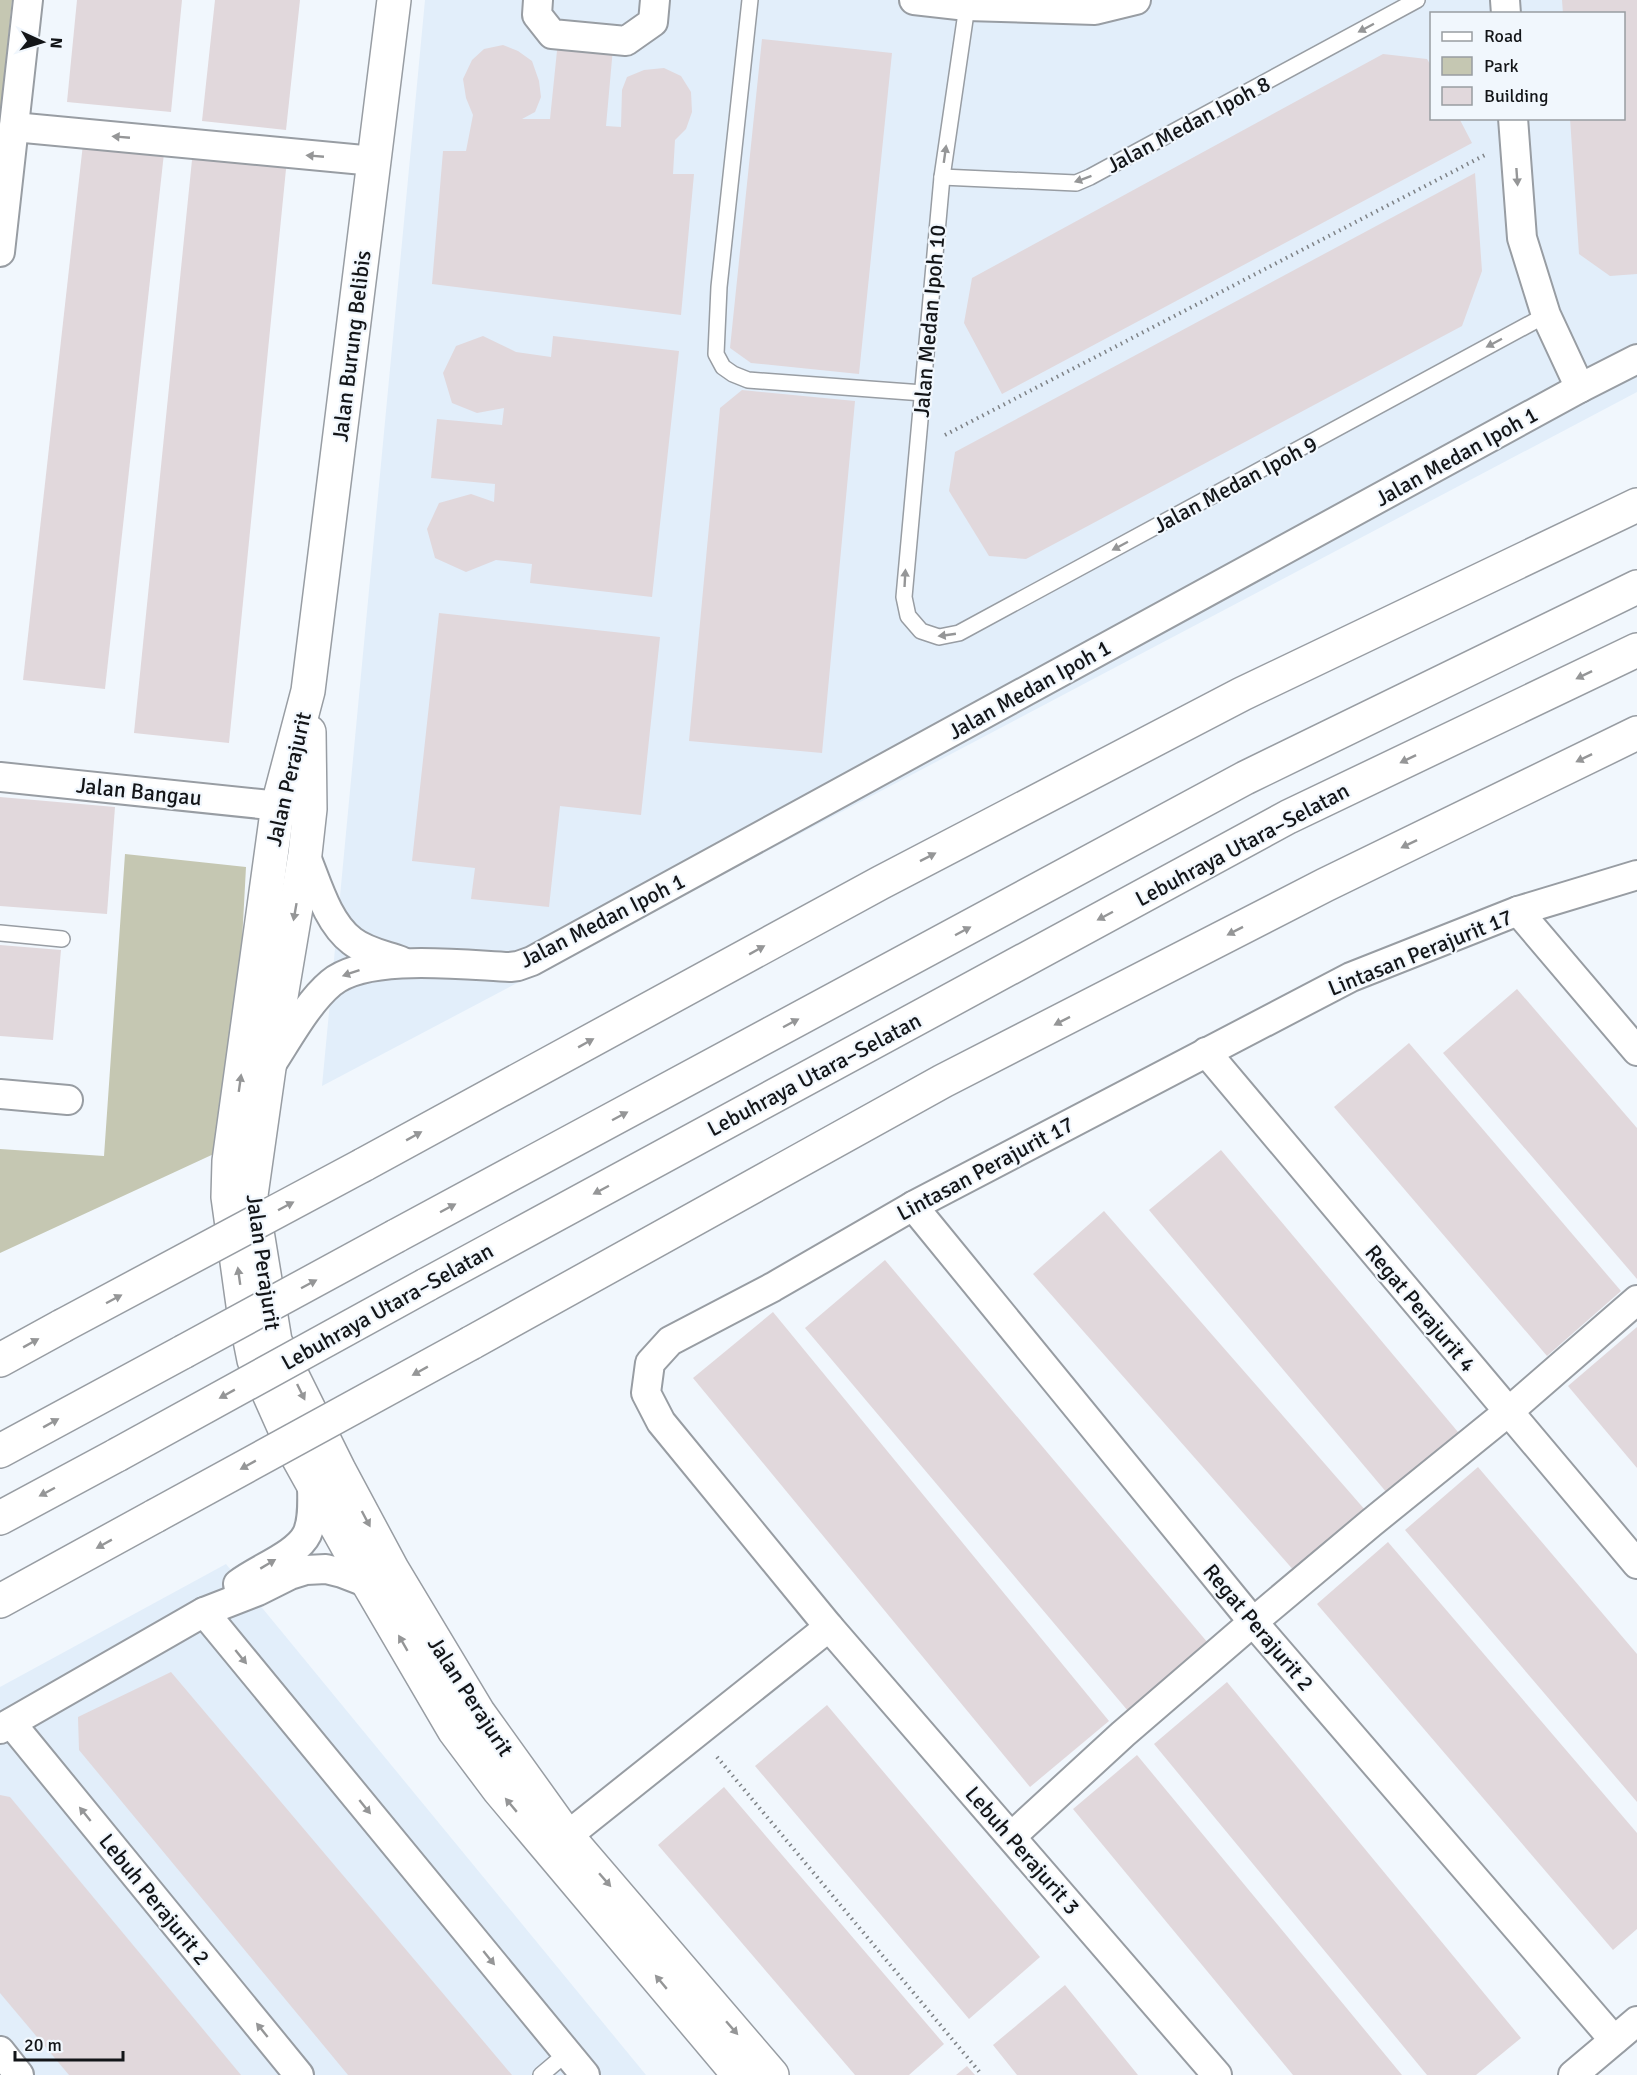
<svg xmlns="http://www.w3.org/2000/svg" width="1637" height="2075" font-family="Signika,sans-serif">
	<rect width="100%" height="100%" fill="#f1f7fd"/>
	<g fill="#e2eefa" fill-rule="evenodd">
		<path d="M425,0H1637V392L322,1086ZM1432,14H1624V118H1432Z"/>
		<polygon points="226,1564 646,2075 0,2075 0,1687"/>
	</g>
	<g fill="#c5c7b2">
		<polygon points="0,0 12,0 0,121"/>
		<polygon points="125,854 246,867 231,1146 0,1253 0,1149 104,1156"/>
	</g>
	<g fill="#e1d8dc">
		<polygon points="77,0 182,0 171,112 67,102"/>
		<polygon points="215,0 300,0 286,130 202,121"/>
		<polygon points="1562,0 1637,0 1637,274 1610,276 1579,254 1570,118 1624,118 1624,14 1563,14"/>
		<polygon points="762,39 892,53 859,374 751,363 730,348"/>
		<polygon points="558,41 613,48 606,126 621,127 622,90 627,77 644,70 664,68 681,76 691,92 692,112 686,129 675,140 673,174 694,174 681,315 432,284 443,151 466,151 473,115 466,98 463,79 472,60 484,49 503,45 518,51 532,61 539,81 541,97 535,112 522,119 550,119"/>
		<polygon points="1383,54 1427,59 1432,67 1432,118 1459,118 1472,143 1002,394 964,323 972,278"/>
		<polygon points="84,135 165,144 105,689 23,680"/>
		<polygon points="193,150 287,159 229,743 134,733"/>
		<polygon points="1475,173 1482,271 1462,326 1026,559 989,556 949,491 955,452"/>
		<polygon points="483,336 516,352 551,357 553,336 679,351 652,597 530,583 532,564 496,560 466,572 435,558 427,529 439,503 471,494 494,502 495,484 431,478 437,419 502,425 504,408 477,413 452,403 443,373 456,346"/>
		<polygon points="742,390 855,401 822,753 689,741 720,408"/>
		<polygon points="439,613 660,637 641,815 560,806 549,907 471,899 475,868 412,861"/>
		<polygon points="0,797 115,807 107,914 0,906"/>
		<polygon points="0,945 61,950 53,1040 0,1036"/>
		<polygon points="1517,989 1637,1128 1637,1279 1443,1053"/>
		<polygon points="1409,1043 1621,1291 1547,1356 1334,1107"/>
		<polygon points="1221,1150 1458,1432 1387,1493 1149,1210"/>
		<polygon points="1104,1211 1366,1511 1296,1573 1033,1274"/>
		<polygon points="885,1260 1208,1643 1128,1711 805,1328"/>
		<polygon points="773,1312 1109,1721 1030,1787 693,1378"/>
		<polygon points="1637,1327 1637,1468 1568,1386"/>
		<polygon points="1478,1467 1637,1654 1637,1802 1405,1530"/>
		<polygon points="1388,1542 1637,1833 1637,1929 1613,1950 1317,1604"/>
		<polygon points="171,1672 512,2075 348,2075 79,1750 78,1717"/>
		<polygon points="1227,1682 1521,2038 1476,2075 1427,2075 1154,1744"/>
		<polygon points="827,1705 1040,1957 969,2019 755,1766"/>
		<polygon points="1137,1755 1402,2075 1293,2075 1073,1809"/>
		<polygon points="724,1787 944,2044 909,2075 855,2075 658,1845"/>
		<polygon points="0,1795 10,1797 241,2075 69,2075 0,1993"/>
		<polygon points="1065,1985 1138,2075 1017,2075 993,2045"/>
		<polygon points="967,2066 975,2075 956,2075"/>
	</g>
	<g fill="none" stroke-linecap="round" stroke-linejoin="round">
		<g stroke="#989da3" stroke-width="18">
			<g id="service">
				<polyline points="750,0 719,287 716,354 723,367 733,374 748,380 923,393"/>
				<polyline points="967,6 942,177 904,597 908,616 921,631 939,637 959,633 1546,315"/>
				<polyline points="942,177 1076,183 1090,177 1417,0"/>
				<polyline points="0,933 62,939"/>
				<polyline points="541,2075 567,2053"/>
			</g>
		</g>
		<g stroke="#989da3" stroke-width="32">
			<g id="minor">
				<polyline points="538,0 537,15 552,34 626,41 653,22 655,0"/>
				<polyline points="914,0 967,6 1095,10 1136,0"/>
				<polyline points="1505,0 1506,14"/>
				<polyline points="1513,118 1522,238 1546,315 1580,388"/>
				<polyline points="14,127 374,161"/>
				<polyline points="0,252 28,0"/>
				<polyline points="0,777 299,808"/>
				<path d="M305,854C317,883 327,922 352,941C366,952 384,955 401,961"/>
				<polyline points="1518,911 1637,1051"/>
				<polyline points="1206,1052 1637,1564"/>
				<path d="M269,1068C287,1041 307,1003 331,983C367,953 464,965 510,967L518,966L532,961L1580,388L1637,359"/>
				<polyline points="0,1094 68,1100"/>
				<polyline points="913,1206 1253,1622 1614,2040"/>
				<path d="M238,1584C257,1569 297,1555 307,1534C314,1519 312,1498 312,1482"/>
				<polyline points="204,1612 585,2075"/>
				<polyline points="11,1723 299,2075"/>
				<polyline points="0,1729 204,1612 258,1591 290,1575 306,1570 326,1569 342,1573 368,1583"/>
				<polyline points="567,1836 829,1627"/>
				<polyline points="1012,1836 1123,1734 1253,1622 1371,1523 1508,1412 1637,1300"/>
				<polyline points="0,2051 19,2075"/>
				<polyline points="1217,2075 829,1627 661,1422 646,1393 650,1363 670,1341 773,1287 913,1206 1351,977 1518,911 1637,875"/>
				<polyline points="1573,2075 1637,2021"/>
			</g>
		</g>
		<g stroke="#989da3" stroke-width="36">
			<g id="tertiary">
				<polyline points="394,0 308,691 278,805 229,1161 228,1197 243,1305 254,1360 295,1452 368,1583 454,1730 499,1790 739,2075"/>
				<polyline points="309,732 310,809 305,854 269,1068 251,1195 275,1341 339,1470 392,1569 478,1712 567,1836 772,2075"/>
			</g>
		</g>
		<g stroke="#989da3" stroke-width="36">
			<g id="primary">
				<polyline points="363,1165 880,883 1242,694 1637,505"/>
				<polyline points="471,1343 943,1081 1325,885 1637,733"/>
				<polyline points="0,1360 62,1326"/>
				<polyline points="0,1601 155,1516"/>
			</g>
		</g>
		<g stroke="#989da3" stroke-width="36">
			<g id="motorway">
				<polyline points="396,1236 1245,778 1637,587"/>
				<polyline points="426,1285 1288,817 1637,650"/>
				<polyline points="0,1451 183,1352"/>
				<polyline points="0,1518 117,1455"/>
			</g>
		</g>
		<g stroke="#7e8286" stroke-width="4" stroke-dasharray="1.5 4.5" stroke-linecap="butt">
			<polyline points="945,435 1485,155"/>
			<polyline points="717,1757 982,2075"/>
		</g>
		<use href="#service" stroke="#fff" stroke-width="15"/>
		<use href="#minor" stroke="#fff" stroke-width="28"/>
		<use href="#tertiary" stroke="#fff" stroke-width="33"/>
		<use href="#primary" stroke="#fff" stroke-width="33"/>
		<use href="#motorway" stroke="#fff" stroke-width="33"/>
		<g stroke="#989da3" stroke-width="36" stroke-linecap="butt">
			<g id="primary-bridge">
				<polyline points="62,1326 363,1165"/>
				<polyline points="155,1516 471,1343"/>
			</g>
		</g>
		<g stroke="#989da3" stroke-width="36" stroke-linecap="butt">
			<g id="motorway-bridge">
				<polyline points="183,1352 396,1236"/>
				<polyline points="117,1455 426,1285"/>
			</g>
		</g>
		<use href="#primary-bridge" stroke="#fff" stroke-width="33"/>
		<use href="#motorway-bridge" stroke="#fff" stroke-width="33"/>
	</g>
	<defs><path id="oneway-solid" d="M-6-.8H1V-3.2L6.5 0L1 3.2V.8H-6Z" transform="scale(1.5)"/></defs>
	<g fill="#959697">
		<use href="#oneway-solid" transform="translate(1366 28) rotate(152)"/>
		<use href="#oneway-solid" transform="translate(121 137) rotate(-175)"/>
		<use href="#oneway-solid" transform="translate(945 154) rotate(-82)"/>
		<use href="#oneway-solid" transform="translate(315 156) rotate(-175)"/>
		<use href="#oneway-solid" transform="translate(1517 177) rotate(86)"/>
		<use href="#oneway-solid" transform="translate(1083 179) rotate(160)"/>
		<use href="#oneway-solid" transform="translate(1494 343) rotate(152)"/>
		<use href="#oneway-solid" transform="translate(1120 546) rotate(152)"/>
		<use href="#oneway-solid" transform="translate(905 578) rotate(-87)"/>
		<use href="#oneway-solid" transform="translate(947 635) rotate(172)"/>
		<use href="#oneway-solid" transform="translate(1584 675) rotate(154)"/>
		<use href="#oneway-solid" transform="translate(1584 758) rotate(154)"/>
		<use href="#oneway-solid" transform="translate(1408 759) rotate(154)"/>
		<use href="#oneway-solid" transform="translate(1409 844) rotate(154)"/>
		<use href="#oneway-solid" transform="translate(928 857) rotate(-27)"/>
		<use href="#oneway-solid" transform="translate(295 912) rotate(100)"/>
		<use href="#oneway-solid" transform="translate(1105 916) rotate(152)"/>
		<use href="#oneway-solid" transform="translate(963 931) rotate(-28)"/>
		<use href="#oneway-solid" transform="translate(1235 931) rotate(153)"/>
		<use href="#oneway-solid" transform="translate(757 950) rotate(-29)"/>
		<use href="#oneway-solid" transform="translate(351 973) rotate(161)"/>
		<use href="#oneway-solid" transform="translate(1062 1021) rotate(153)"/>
		<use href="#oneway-solid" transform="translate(791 1023) rotate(-28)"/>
		<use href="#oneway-solid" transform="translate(586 1043) rotate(-29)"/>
		<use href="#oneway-solid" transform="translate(240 1083) rotate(-82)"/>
		<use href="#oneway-solid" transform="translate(620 1116) rotate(-28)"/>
		<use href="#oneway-solid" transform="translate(414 1136) rotate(-29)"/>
		<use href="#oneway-solid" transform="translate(601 1190) rotate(152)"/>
		<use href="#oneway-solid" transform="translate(286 1206) rotate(-28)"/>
		<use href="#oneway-solid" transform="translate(448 1208) rotate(-28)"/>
		<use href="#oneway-solid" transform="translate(239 1276) rotate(-98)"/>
		<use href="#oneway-solid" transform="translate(309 1284) rotate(-28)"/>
		<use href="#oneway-solid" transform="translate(114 1299) rotate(-28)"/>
		<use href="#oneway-solid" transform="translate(31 1343) rotate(-29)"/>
		<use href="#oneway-solid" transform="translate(420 1371) rotate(151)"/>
		<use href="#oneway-solid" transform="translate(301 1392) rotate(64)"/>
		<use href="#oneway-solid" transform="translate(227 1394) rotate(151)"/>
		<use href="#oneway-solid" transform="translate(51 1423) rotate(-29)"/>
		<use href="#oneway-solid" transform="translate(248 1465) rotate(151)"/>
		<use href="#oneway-solid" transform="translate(47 1492) rotate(152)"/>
		<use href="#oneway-solid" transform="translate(366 1519) rotate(62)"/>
		<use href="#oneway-solid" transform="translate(104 1544) rotate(151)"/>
		<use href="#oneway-solid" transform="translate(268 1564) rotate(-31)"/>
		<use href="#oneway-solid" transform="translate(403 1643) rotate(-120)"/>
		<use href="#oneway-solid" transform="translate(241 1657) rotate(51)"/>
		<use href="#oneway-solid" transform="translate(511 1805) rotate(-130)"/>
		<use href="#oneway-solid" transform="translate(365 1807) rotate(51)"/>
		<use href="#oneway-solid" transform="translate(85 1814) rotate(-129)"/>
		<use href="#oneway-solid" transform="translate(605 1880) rotate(49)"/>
		<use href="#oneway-solid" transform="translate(489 1958) rotate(51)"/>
		<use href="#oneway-solid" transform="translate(661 1982) rotate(-130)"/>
		<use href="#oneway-solid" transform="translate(732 2028) rotate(49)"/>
		<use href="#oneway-solid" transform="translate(262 2030) rotate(-129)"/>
	</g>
	<g text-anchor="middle" stroke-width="4.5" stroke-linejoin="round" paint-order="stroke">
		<g font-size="22" fill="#131518" stroke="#f1f7fd">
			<text transform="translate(1188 124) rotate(-28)" y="8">Jalan Medan Ipoh 8</text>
			<text transform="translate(929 321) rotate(-85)" y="8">Jalan Medan Ipoh 10</text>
			<text transform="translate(351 346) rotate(-83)" y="8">Jalan Burung Belibis</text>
			<text transform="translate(1456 456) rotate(-29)" y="8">Jalan Medan Ipoh 1</text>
			<text transform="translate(1235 484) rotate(-28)" y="8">Jalan Medan Ipoh 9</text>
			<text transform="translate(1029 689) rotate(-29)" y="8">Jalan Medan Ipoh 1</text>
			<text transform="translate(288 779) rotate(-77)" y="8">Jalan Perajurit</text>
			<text transform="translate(139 791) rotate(6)" y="8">Jalan Bangau</text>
			<text transform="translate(1242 844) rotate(-28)" y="8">Lebuhraya Utara–Selatan</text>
			<text transform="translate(602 920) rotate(-27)" y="8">Jalan Medan Ipoh 1</text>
			<text transform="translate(1420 952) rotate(-22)" y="8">Lintasan Perajurit 17</text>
			<text transform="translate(814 1074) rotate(-28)" y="8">Lebuhraya Utara–Selatan</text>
			<text transform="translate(985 1168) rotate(-28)" y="8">Lintasan Perajurit 17</text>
			<text transform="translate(264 1262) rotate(82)" y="8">Jalan Perajurit</text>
			<text transform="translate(387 1306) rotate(-29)" y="8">Lebuhraya Utara–Selatan</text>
			<text transform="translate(1421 1308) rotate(50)" y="8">Regat Perajurit 4</text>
			<text transform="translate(1259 1627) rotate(50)" y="8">Regat Perajurit 2</text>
			<text transform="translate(471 1696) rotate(57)" y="8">Jalan Perajurit</text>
			<text transform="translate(1023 1850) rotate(49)" y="8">Lebuh Perajurit 3</text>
			<text transform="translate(155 1899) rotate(51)" y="8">Lebuh Perajurit 2</text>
		</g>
	</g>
	<rect x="1430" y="12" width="195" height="108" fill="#f1f7fd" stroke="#989da1" stroke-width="1.5"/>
	<rect x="1442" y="32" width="30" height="9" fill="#ffffff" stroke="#989da1" stroke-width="1.5"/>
	<text x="1484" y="42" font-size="18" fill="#131518">Road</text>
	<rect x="1442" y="57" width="30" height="18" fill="#c5c7b2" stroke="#989da1" stroke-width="1.5"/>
	<text x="1484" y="72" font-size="18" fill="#131518">Park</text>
	<rect x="1442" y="87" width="30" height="18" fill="#e1d8dc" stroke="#989da1" stroke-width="1.5"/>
	<text x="1484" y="102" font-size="18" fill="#131518">Building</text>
	<g transform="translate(42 42) rotate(94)" stroke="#f1f7fd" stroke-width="4.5" paint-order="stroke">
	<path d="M0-4.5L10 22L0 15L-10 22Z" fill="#131518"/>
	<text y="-9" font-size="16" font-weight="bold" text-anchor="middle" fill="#131518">N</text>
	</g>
	<path d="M15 2051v9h108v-9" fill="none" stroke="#131518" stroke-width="3"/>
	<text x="24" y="2051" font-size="18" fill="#131518" stroke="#f1f7fd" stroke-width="4.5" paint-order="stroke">20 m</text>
</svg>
